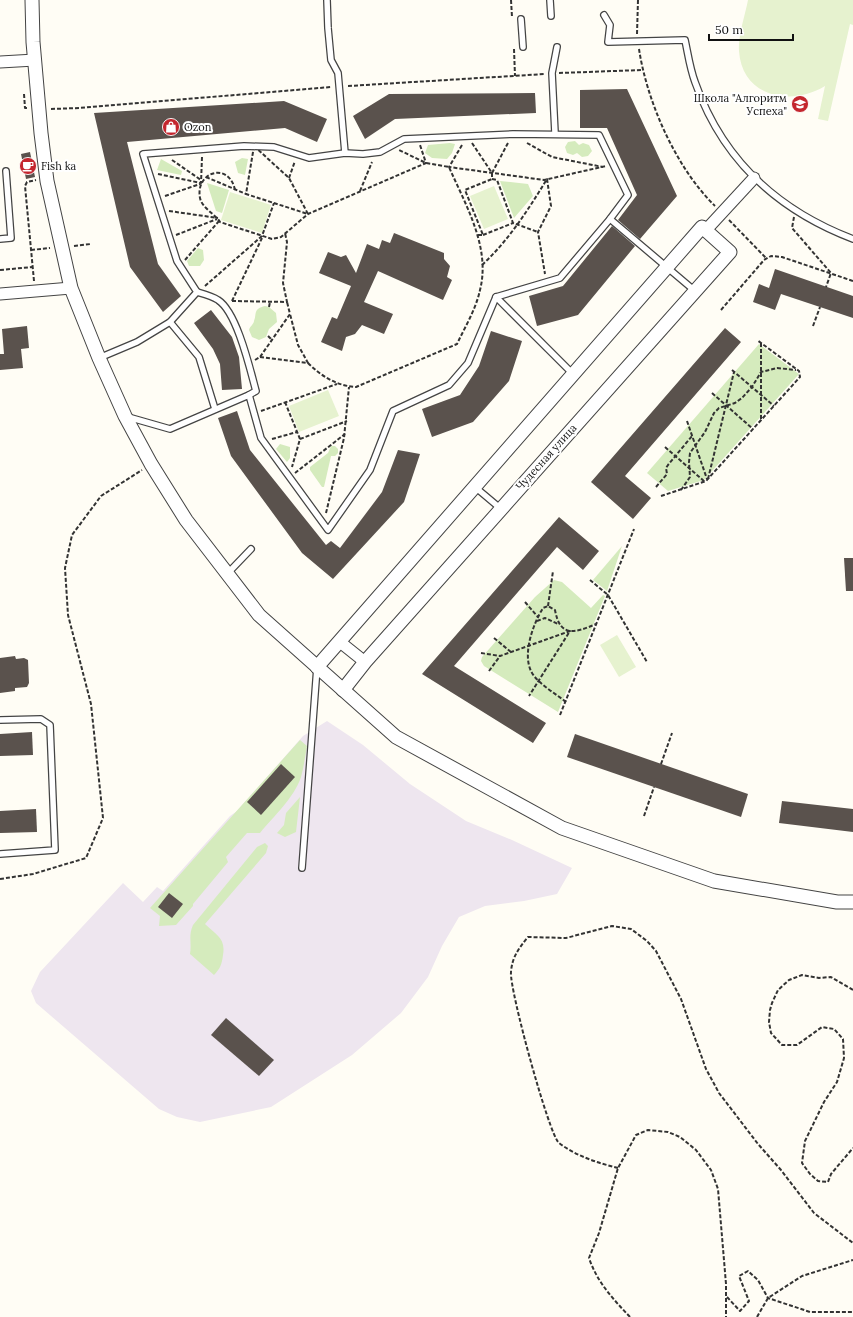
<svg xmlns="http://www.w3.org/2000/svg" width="853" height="1317" font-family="Lora,serif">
	<rect width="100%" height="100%" fill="#fffdf5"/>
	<polygon fill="#eee6ef" points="327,721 363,745 410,784 466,821 512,840 572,868 557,894 524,901 485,906 459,917 442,946 428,977 401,1013 352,1055 271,1107 200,1122 177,1117 159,1109 36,1003 31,991 40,972 123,883 143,902 157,887 163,891 230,816 237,811 303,736"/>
	<g fill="#d5ebbd">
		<polygon points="575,141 579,145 583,143 589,145 592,151 588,156 582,157 577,153 573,155 567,153 565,147 568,142"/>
		<polygon points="450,143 455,144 452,153 447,159 432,158 425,153 428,145"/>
		<polygon points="242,158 248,159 245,175 238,173 235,162"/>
		<polygon points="161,159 182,171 181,175 157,170"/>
		<polygon points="500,181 528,184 533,196 514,218"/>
		<polygon points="207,183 229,190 222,213 216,211"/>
		<polygon points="198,248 203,250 204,260 200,266 189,266 187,261"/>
		<path d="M265,306L269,307L276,313L277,322L269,329L266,337L259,340L252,337L249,330C250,326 254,324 254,321C257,313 253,309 265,306Z"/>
		<polygon points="759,344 799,374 704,480 668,491 647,473"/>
		<polygon points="280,444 290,447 290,458 287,462 276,449"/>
		<polygon points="331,446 335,446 338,449 338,453 335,456 331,456 324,487 322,487 310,470 310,467 328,453"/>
		<polygon points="622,546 607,591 593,580"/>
		<polygon points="554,580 562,582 591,608 603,595 605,596 558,712 484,666 481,661 482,657 535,597"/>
		<path d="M300,740L307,746C305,756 304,767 301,777C294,798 274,816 260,833H247L226,857L228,862L193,904V906L176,925L159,926L160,916L150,908Z"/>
		<polygon points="300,797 296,832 285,837 277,833 284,825 286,813"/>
		<path d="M265,843L268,846L266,853L205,924C216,935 226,938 223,955C222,964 220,969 214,975L190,954C192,943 188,936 193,925L257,847Z"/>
	</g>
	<g fill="#e6f2cf">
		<path d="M748,0H853V25L850,24L828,121L818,119L825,86C791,107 742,97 739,51C738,35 745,16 748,0Z"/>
		<polygon points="494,186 508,219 484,229 470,196"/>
		<polygon points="230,192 271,205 262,233 221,220"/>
		<polygon points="328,390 339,416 299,432 289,406"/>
		<polygon points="617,635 636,667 619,677 600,645"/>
	</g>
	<g fill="#5a524d">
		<polygon points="627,89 677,196 640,239 618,220 637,195 607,128 580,128 580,90"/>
		<polygon points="535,93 536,113 395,119 365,139 353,116 389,94"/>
		<polygon points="284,101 327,119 317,142 285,128 127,142 158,264 181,296 163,312 130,267 94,113"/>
		<polygon points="30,152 35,177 26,179 21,154"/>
		<polygon points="612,226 635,246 578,315 537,326 529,296 563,286"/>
		<polygon points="394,233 444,253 444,259 450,266 447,277 452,280 443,300 378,271 364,302 393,314 384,334 362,325 355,334 346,337 342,351 321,342 332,317 337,319 351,286 319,273 328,252 341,257 346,255 356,273 367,244 379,249 382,240 390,243"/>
		<polygon points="775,269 853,296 853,318 781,294 775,310 753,302 759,284 769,288"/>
		<polygon points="211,310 232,337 239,357 242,389 222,390 220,364 213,349 194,323"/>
		<polygon points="27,326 29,348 21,349 23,368 0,370 0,354 4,354 2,329"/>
		<polygon points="725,328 741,342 625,476 651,498 633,519 591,482"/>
		<polygon points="491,331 522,341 509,381 473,422 432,437 422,409 460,395 479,366"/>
		<polygon points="237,411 250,450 326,545 331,541 340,548 382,492 398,450 420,454 404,502 333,579 302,553 231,456 218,418"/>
		<polygon points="559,517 599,551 583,570 557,547 454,666 546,723 533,743 422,674"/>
		<polygon points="844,558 853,558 853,591 846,591"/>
		<polygon points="15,656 16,659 24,658 28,660 29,683 27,687 15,688 15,691 0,693 0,658"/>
		<polygon points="32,732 33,755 0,756 0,734"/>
		<polygon points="575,734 748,794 741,817 567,757"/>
		<polygon points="281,764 295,777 261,815 247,802"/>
		<polygon points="782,801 853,809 853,832 779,823"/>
		<polygon points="36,809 37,832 0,833 0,811"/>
		<polygon points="169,893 183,904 172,918 158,907"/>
		<polygon points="226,1018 274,1060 259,1076 211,1035"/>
	</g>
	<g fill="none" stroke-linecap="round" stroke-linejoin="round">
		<g stroke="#444" stroke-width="8">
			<g id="service">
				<polyline points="327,0 328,28 331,60 338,73 345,153"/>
				<polyline points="550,0 551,16"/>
				<path d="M604,15L610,25L608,42L685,40C688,54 690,69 695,82C722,159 777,210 853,239"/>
				<polyline points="521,19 523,47"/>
				<polyline points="555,133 552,73 557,47"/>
				<polyline points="610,219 695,291"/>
				<polyline points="0,239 11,238 6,171"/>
				<path d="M197,292C204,294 212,296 218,300C237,312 250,369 256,391L249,395"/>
				<polyline points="496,297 573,374"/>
				<polyline points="170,322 199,357 215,409"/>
				<polyline points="99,358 137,342 170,322 197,292 177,261 143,154 244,146 274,147 309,158 345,153 363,154 380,152 404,139 513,134 599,135 628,195 610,219 560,278 496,297 468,363 449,385 393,411 370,470 328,530 261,438 249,395 170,429 128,417"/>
				<polyline points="475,487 500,508"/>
				<polyline points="227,574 251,549"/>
				<polyline points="0,720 41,719 50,725 55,850 0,854"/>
				<polyline points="302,868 317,667"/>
			</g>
		</g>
		<g stroke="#444" stroke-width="13">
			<g id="minor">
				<polyline points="0,62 35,60"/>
				<polyline points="706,230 754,178"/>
				<polyline points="0,294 71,288"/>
				<polyline points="340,642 365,662"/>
			</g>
		</g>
		<g stroke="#444" stroke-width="15">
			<g id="tertiary">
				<polyline points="32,0 33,42 41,133 47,181 71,288 99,358 125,416 151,464 186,520 259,615 396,737 562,828 714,881 837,902 853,902"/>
				<polyline points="317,667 702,227 730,252 365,662 343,690"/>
			</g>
		</g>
		<g stroke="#333" stroke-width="2" stroke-dasharray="4 2" stroke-linecap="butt">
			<polyline points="511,0 512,17"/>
			<polyline points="637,34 638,0"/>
			<polyline points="514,49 515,76"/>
			<path d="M639,49C647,102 676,168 715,206"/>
			<polyline points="559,73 642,70"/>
			<polyline points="348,86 545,74"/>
			<polyline points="24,94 25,108 28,108"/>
			<polyline points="51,109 79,108 331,87"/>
			<polyline points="472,143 492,173 508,143"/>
			<polyline points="527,143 552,157 603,167"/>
			<polyline points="462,145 449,167 544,180 606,166"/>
			<polygon points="254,146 289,178 308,214 246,194"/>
			<polyline points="172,160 201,180"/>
			<polyline points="492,173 492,179 497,180 513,223 538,232"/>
			<polyline points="158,174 201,183 202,157"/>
			<polyline points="206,177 246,194"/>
			<polyline points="289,178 295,161"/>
			<path d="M235,190C229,161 195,172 200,198C202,208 215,214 220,222L272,239L281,237L308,214L426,163L420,145"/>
			<polyline points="360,191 372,162"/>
			<polyline points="165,196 200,184"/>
			<polyline points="169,211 218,218"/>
			<polyline points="794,217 792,228 831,273 826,287"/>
			<polyline points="729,220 766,258"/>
			<polyline points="176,235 217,219"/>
			<polyline points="478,235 483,235 465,190 492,179"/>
			<polyline points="483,235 513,223"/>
			<polyline points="74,246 91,244"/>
			<polyline points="31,250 50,248"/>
			<polyline points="185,260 219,221"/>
			<path d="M482,265C509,240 528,210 547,179L551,206L538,232L545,274"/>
			<polyline points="0,270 33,267"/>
			<polyline points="34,281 25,186 27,182 36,180"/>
			<polyline points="205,286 262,236 274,203"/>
			<polyline points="232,301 287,302 283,283 287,242 285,233"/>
			<polyline points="232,301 262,238"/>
			<polyline points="269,307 270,302"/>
			<polyline points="721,310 764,260 771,256 782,257 853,281"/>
			<polyline points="813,326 820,307"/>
			<polyline points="268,336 272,340"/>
			<polyline points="761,343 761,420"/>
			<polyline points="260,357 308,363 298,345 290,314"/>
			<polyline points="255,360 260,357 290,314 287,302"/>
			<path d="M308,363C321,376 337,386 356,387L457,344C465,327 476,309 480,290C491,247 465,204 449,167L426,163L399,150"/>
			<polyline points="732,370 774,406"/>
			<polyline points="712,393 753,429"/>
			<polyline points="285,402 300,439 292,467"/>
			<polyline points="261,411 337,384"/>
			<polyline points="687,421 707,479"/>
			<polyline points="272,439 297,432"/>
			<polyline points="300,439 347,421"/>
			<polyline points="665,447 705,482"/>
			<polyline points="295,473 345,434"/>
			<polyline points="708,479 734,372"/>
			<polyline points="656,487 667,474 666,468 668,465 692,436"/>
			<polyline points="681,490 690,477 689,462 690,453 705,432 714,413 719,408 735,403 742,398 752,387 761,372 777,368 796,370"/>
			<polyline points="661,496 706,481 800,377 799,371 757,340"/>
			<polyline points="326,513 344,438 349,387"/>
			<polyline points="590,580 608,595 647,662"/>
			<polyline points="525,602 538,617"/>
			<polyline points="548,606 553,571"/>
			<polyline points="537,621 545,618 558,624"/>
			<polyline points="494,638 511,652"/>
			<polyline points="481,653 500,656 570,631 529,696"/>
			<polyline points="489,671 500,656"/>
			<path d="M566,702C556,694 542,686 534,676C520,658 533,624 543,608L548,606L555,610C560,638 575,633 596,624"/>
			<polyline points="560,715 634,529"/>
			<polyline points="661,764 672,733"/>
			<polyline points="644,816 654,787"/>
			<polyline points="0,879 33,874 86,858 103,818 91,704 68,615 65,568 72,535 101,496 142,470"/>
			<polyline points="853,990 831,977 819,978 802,975 789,980 778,990 772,1003 770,1010 769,1022 771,1033 782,1045 797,1045 822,1027 834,1029 843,1039 844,1058 837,1082 824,1102 805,1141 802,1163 810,1174 818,1181 828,1182 831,1174 853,1148"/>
			<path d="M618,1168C598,1163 576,1156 559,1143C549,1135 509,988 511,972C512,957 519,948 528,937L566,938L612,926L631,929L647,941L656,951L681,999L706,1069L719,1093L758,1144L781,1170L814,1213L853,1243"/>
			<polyline points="727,1297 740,1311 749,1301 739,1276 748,1271 758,1280 768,1298 810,1312 853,1312"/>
			<path d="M630,1317C613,1299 597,1282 589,1258L599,1233L618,1168L636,1135L648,1130L668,1132L680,1137L696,1150L711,1170L718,1189L726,1284V1317"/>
			<polyline points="757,1317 768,1298 802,1276 853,1260"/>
		</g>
		<use href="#service" stroke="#fff" stroke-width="5.5"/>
		<use href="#minor" stroke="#fff" stroke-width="11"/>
		<use href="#tertiary" stroke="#fff" stroke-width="13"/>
	</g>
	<defs>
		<g id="school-disc" transform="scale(0.9)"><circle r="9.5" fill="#c4262e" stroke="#fff"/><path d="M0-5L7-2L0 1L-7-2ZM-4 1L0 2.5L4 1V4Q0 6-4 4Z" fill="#fff"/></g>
		<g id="shop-disc" transform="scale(0.9)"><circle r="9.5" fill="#c4262e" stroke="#fff"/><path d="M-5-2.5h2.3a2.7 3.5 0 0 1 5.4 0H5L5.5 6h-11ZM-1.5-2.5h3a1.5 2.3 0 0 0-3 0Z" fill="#fff"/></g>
		<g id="cafe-disc" transform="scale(0.9)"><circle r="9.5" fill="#c4262e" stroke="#fff"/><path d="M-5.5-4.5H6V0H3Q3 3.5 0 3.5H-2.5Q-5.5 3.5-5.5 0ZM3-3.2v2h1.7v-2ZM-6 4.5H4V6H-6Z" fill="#fff"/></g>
	</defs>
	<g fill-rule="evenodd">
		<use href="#school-disc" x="800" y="104"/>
		<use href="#shop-disc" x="171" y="127"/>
		<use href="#cafe-disc" x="28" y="166"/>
	</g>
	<g text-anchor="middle" stroke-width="4" stroke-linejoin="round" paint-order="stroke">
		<g font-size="11" fill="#111" stroke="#fff" text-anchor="start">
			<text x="787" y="102" text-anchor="end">Школа "Алгоритм<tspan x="787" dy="13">Успеха"</tspan></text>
			<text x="184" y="131">Ozon</text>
			<text x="41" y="170">Fish ka</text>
		</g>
		<g font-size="11" fill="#111" stroke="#fff">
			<text transform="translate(546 457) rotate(-48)" y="4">Чудесная улица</text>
		</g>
	</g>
	<path d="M709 34v6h84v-6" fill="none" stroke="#111111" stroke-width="2"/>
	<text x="715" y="34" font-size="12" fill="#111111" stroke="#ffffff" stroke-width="3" paint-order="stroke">50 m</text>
</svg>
